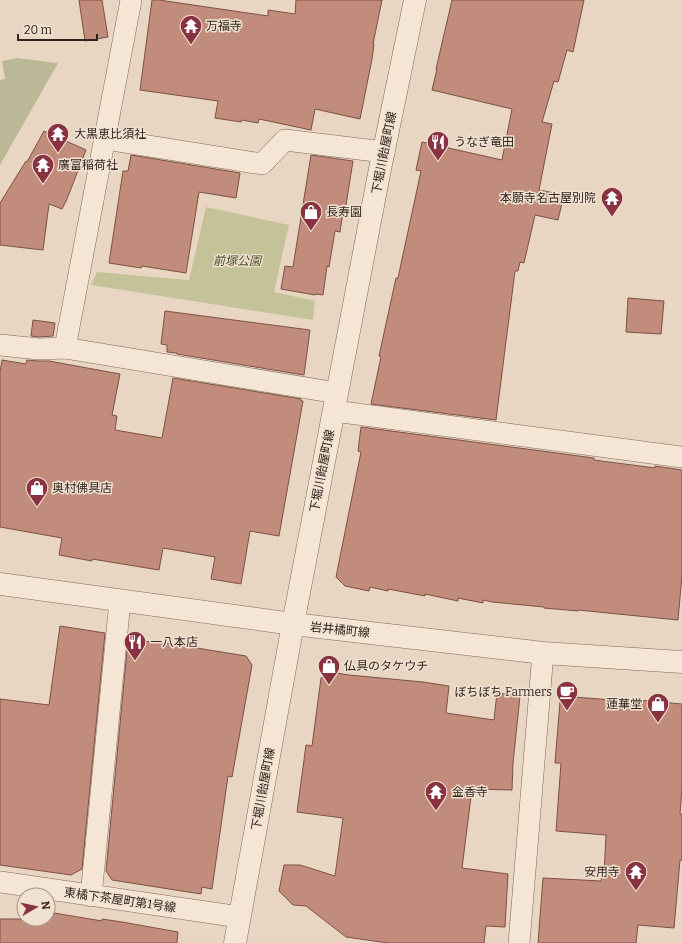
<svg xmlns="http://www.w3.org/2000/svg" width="682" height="943" font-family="Bitter,'Noto Sans JP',serif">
	<rect width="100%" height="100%" fill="#e8d6c2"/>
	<polygon fill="#c4c298" points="206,207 289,225 274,292 315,301 313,320 91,285 97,272 189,280"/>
	<polygon fill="#bab896" points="17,58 58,63 0,165 0,80 5,79 2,61"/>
	<g fill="#c28c7c" stroke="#7c5044">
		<polygon points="79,0 102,0 108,37 85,41"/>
		<polygon points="152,0 159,0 268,16 268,10 295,14 296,0 382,0 373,44 374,44 372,59 360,119 315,109 311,130 259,119 258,123 242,120 241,122 215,118 218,101 140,90"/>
		<polygon points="452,0 584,0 573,52 567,50 558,82 554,81 542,122 552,124 539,190 564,195 558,220 535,215 524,263 520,262 518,271 515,271 496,420 371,404 381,357 379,356 396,278 398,278 421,171 416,170 422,142 502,160 512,109 432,90 437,69 436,69"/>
		<polygon points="44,131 86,150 67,199 62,209 49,204 43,250 0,245 0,203 26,161 27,162"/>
		<polygon points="131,155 240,173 236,198 199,192 186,273 142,266 141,268 109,263 123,171 128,171"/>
		<polygon points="311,155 353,161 346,205 344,205 340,232 335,231 329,267 327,266 323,295 315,294 315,295 281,289 285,266 293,267"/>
		<polygon points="628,298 664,301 661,334 626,332"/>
		<polygon points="165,311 310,330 304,375 177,354 177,353 167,352 167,345 161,344"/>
		<polygon points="33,320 55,323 53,336 39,337 31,336"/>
		<polygon points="2,360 26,364 27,360 38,361 49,361 120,374 112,415 117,416 115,430 162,438 173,378 301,399 301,401 303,401 279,536 250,531 241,584 211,579 215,557 163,548 159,570 92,559 92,561 59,555 62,538 0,527 0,372"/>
		<polygon points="361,427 594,458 594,460 655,468 655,466 682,470 682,575 678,620 578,610 578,611 544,608 544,607 492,602 483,600 483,603 458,598 458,601 425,594 425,596 388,589 388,591 370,587 369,591 345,586 336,577 361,452 358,451"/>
		<polygon points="60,626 105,633 82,869 71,875 0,865 0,699 49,705"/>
		<polygon points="128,640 166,643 246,656 252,665 232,777 228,776 212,889 202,887 201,894 112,880 106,871"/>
		<polygon points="330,672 349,675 423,682 449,686 446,713 494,720 497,693 520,696 513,763 512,790 472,789 462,868 508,874 505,927 486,926 484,943 388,943 346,937 306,906 293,905 279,891 284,865 300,865 335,876 343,818 297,812 306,745 312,746 321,678"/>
		<polygon points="574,697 638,702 638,700 682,704 682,788 680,814 682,814 682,860 680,860 674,928 638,925 636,943 538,943 543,878 601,881 602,874 604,874 606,835 556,831 561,763 555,763 560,702"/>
		<polygon points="48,912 102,921 102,919 122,922 178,932 177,943 0,943 0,919 48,919"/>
	</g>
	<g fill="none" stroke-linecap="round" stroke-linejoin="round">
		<g stroke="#80685b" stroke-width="22">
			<g id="minor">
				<polyline points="105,139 262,164 285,140 384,152"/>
				<polyline points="0,345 39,349 65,348 337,393"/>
				<polyline points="65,348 131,0"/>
				<polyline points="334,411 682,457"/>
				<polyline points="0,882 240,917"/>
				<polyline points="91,896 120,601"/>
				<polyline points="519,943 543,653"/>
			</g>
		</g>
		<g stroke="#80685b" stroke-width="23">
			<g id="tertiary">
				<polyline points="0,584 293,624 543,653 682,662"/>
				<polyline points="235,943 293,624 379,174 415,0"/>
			</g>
		</g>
		<use href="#minor" stroke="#f4e5d4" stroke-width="21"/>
		<use href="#tertiary" stroke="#f4e5d4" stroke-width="22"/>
	</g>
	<defs>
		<g id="temple-pin" transform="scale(1.15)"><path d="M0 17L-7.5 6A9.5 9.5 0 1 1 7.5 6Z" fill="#883242" stroke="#f0e1d1"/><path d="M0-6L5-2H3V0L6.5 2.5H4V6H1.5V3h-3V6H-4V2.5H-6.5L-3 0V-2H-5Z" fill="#fff"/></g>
		<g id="restaurant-pin" transform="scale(1.15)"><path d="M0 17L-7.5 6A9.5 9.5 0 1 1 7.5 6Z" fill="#883242" stroke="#f0e1d1"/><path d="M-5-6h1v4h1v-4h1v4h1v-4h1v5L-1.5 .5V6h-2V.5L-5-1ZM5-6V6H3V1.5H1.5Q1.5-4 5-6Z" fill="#fff"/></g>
		<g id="shop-pin" transform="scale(1.15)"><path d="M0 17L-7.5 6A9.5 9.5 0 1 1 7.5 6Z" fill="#883242" stroke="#f0e1d1"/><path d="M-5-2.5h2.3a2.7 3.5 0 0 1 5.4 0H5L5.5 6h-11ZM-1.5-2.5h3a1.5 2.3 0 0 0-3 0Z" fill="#fff"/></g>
		<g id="cafe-pin" transform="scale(1.15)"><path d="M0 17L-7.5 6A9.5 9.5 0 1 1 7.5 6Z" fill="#883242" stroke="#f0e1d1"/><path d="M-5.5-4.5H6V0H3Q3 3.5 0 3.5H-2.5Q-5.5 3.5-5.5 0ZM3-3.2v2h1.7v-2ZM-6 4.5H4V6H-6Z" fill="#fff"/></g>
	</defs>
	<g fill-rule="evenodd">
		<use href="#temple-pin" x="191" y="26"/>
		<use href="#temple-pin" x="58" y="134"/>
		<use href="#restaurant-pin" x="438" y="142"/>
		<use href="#temple-pin" x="43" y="165"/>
		<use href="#temple-pin" x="612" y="198"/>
		<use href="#shop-pin" x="311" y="212"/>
		<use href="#shop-pin" x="37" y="488"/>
		<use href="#restaurant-pin" x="135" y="642"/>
		<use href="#shop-pin" x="329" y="666"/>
		<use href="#cafe-pin" x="567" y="692"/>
		<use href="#shop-pin" x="658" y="704"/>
		<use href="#temple-pin" x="436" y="792"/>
		<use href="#temple-pin" x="636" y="872"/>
	</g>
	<g text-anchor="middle" stroke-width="3" stroke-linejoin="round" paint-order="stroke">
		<g font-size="12" fill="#31241e" stroke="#f0e1d1" text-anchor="start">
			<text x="206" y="30">万福寺</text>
			<text x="74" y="138">大黒恵比須社</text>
			<text x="454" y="146">うなぎ竜田</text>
			<text x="58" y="169">廣富稲荷社</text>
			<text x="596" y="202" text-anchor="end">本願寺名古屋別院</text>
			<text x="326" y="216">長寿園</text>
			<text x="52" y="492">奥村佛具店</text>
			<text x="150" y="646">一八本店</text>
			<text x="344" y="670">仏具のタケウチ</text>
			<text x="552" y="696" text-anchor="end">ぼちぼち Farmers</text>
			<text x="642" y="708" text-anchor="end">蓮華堂</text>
			<text x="452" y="796">金香寺</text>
			<text x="620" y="876" text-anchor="end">安用寺</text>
		</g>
		<g font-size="12" fill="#31241e" stroke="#f0e1d1">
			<text transform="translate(384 153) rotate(-79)" y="4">下堀川飴屋町線</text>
			<text transform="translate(322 471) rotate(-79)" y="4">下堀川飴屋町線</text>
			<text transform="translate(340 630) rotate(6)" y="4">岩井橘町線</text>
			<text transform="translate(263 789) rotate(-80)" y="4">下堀川飴屋町線</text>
			<text transform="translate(120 900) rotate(8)" y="4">東橘下茶屋町第1号線</text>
		</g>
		<g font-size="12" font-style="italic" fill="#494b27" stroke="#f0e1d1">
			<text x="237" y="265">前塚公園</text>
		</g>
	</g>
	<g transform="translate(36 907) rotate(81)"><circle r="19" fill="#f0e1d1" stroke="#a49589"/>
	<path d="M0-3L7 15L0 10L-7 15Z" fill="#883242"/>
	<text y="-6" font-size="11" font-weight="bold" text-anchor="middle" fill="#31241e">N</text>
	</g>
	<path d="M18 34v6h79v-6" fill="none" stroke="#31241e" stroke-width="2"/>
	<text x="24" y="34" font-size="12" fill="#31241e" stroke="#f0e1d1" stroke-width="3" paint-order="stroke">20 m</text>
</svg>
